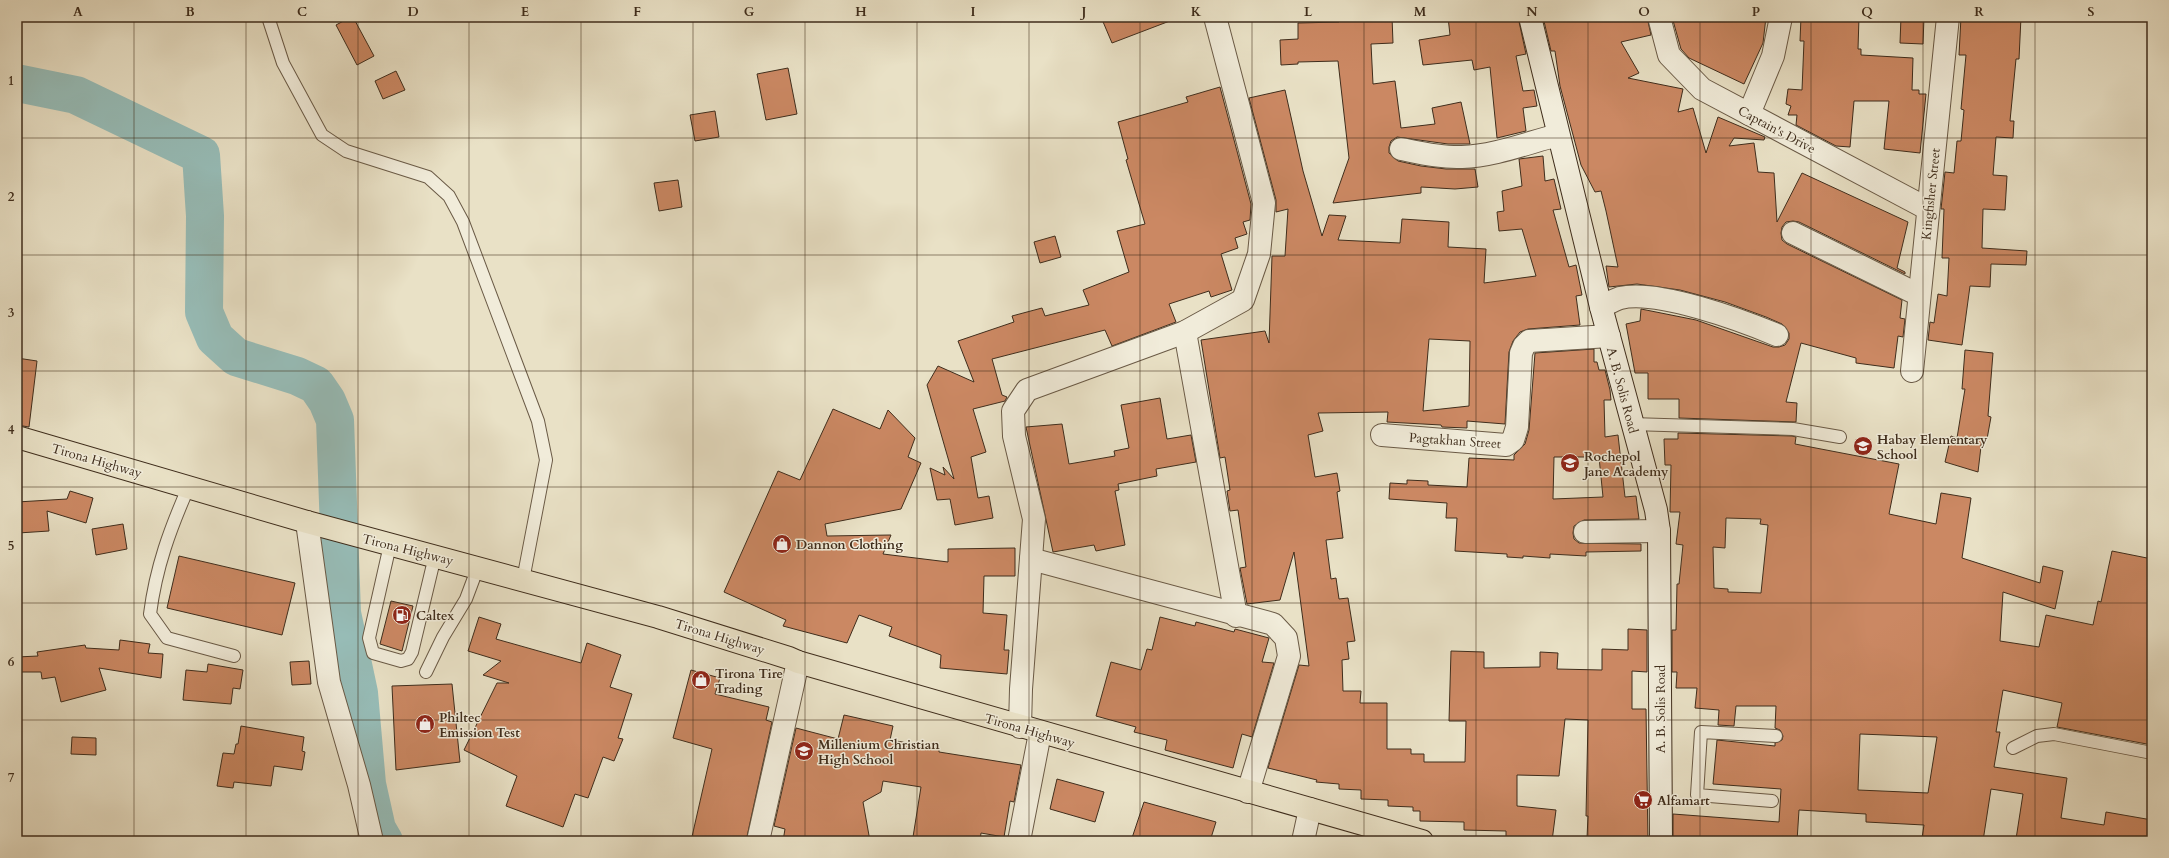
<svg xmlns="http://www.w3.org/2000/svg" width="2169" height="858" font-family="Cardo,serif">
	<rect width="100%" height="100%" fill="#e9e1c6"/>
	<filter id="stains"><feTurbulence type="fractalNoise" baseFrequency=".005" numOctaves="4"/><feColorMatrix values="0 0 0 0 .2 0 0 0 0 .09 0 0 0 0 .02 0 0 0 .5 -.17"/></filter>
	<radialGradient id="worn" r=".72"><stop offset=".6" stop-color="#630" stop-opacity="0"/><stop offset="1" stop-color="#630" stop-opacity=".3"/></radialGradient>
	<g fill="none" stroke-linecap="round" stroke-linejoin="round">
		<polyline stroke="#97bdb8" stroke-width="38" points="17,83 76,95 201,155 205,216 204,312 215,338 236,357 297,376 316,385 327,401 335,420 342,613 359,693 367,784 377,829 384,841"/>
	</g>
	<g fill="#cb8863" stroke="#3f2d1c" fill-rule="evenodd">
		<polygon points="351,17 353,17 374,56 357,65 336,25"/>
		<polygon points="1101,17 1175,17 1175,19 1112,43"/>
		<polygon points="1392,17 1393,43 1371,44 1373,84 1395,81 1401,128 1435,124 1432,108 1461,102 1470,144 1448,144 1397,137 1391,141 1389,147 1389,153 1398,161 1421,166 1446,169 1475,169 1478,187 1455,189 1421,187 1421,193 1333,203 1349,158 1338,61 1298,62 1298,64 1281,65 1280,40 1298,39 1298,23 1339,22 1339,18"/>
		<polygon points="1448,17 1518,17 1526,54 1516,56 1523,91 1534,90 1537,106 1523,108 1526,131 1497,138 1490,67 1474,70 1472,60 1423,65 1419,40 1450,35"/>
		<polygon points="1543,17 1647,17 1651,35 1621,42 1639,73 1628,78 1683,89 1678,112 1693,108 1706,153 1718,117 1765,137 1764,140 1734,138 1729,146 1754,143 1758,172 1774,173 1777,222 1802,173 1908,222 1897,268 1905,272 1905,274 1799,222 1793,221 1786,222 1782,227 1781,233 1782,240 1787,244 1902,300 1900,318 1905,319 1903,337 1898,336 1894,368 1856,363 1856,358 1801,343 1786,402 1797,403 1796,422 1679,418 1679,399 1648,399 1648,373 1635,373 1626,324 1640,321 1641,309 1696,320 1773,347 1779,347 1785,345 1789,339 1789,333 1782,324 1766,317 1725,302 1680,290 1637,284 1609,287 1606,266 1618,267 1606,211 1601,191 1595,192 1581,165 1560,86 1555,51 1551,51"/>
		<polygon points="1672,17 1766,17 1763,43 1744,84 1689,58 1681,49"/>
		<polygon points="1801,17 1859,17 1858,49 1861,49 1861,55 1913,58 1912,90 1919,90 1919,94 1926,94 1920,153 1884,149 1889,101 1854,101 1850,147 1836,146 1796,125 1797,115 1788,115 1791,106 1786,104 1788,89 1802,90 1804,41 1800,41"/>
		<polygon points="1901,17 1924,17 1923,44 1900,43"/>
		<polygon points="1961,17 2021,17 2019,59 2016,59 2010,121 2014,121 2013,138 1996,137 1993,175 2007,176 2005,210 1983,209 1982,248 2027,251 2026,265 1991,264 1990,287 1970,286 1962,345 1928,340 1930,322 1934,323 1938,294 1947,296 1949,258 1942,258 1944,209 1941,209 1945,172 1954,173 1957,141 1961,141 1964,110 1961,109 1966,55 1959,55"/>
		<polygon points="788,68 797,114 766,120 757,74"/>
		<polygon points="396,71 405,90 383,99 375,81"/>
		<polygon points="1220,87 1251,204 1250,220 1243,222 1247,234 1235,238 1238,248 1221,254 1232,290 1211,297 1209,291 1169,304 1176,322 1112,346 1105,330 992,359 1002,395 1007,397 1005,401 973,409 986,452 971,457 978,498 989,496 993,518 955,525 950,499 937,500 930,468 945,475 943,467 954,479 927,385 938,366 974,382 958,341 1014,322 1012,316 1042,308 1045,316 1089,305 1083,290 1129,272 1117,231 1145,224 1126,160 1128,159 1118,122 1188,102 1186,97"/>
		<path d="M1285,90L1303,171L1322,236L1329,215L1346,216L1338,240L1400,243L1402,219L1449,222L1448,247L1486,249L1484,283L1536,276L1522,229L1499,231L1497,212L1504,211L1502,191L1522,186L1519,159L1543,156L1545,181L1554,179L1561,209L1553,210L1569,267L1576,265L1582,295L1576,296L1580,325L1528,329L1520,332L1513,341L1509,352L1505,424L1467,421V428L1442,427L1441,425L1387,422L1388,412L1318,413L1323,431L1308,435L1315,477L1337,473L1340,491L1337,492L1343,538L1326,540L1331,579L1336,578L1339,599L1348,598L1355,641L1347,642L1349,659L1342,660L1343,691H1361L1360,703H1387V749H1411V754H1424V762H1465L1466,721H1449L1451,651L1484,652V668L1540,667V652L1558,653L1557,669L1602,670V649L1628,650V629L1647,630V672L1632,671V709H1646L1648,841H1614V839L1587,838L1588,816H1586L1588,720L1565,719L1559,776L1517,775V806L1556,810L1552,841H1519L1520,838H1506V831L1464,830V822L1420,821V811H1413V807L1388,806V800L1361,799V790L1339,789V784L1316,782L1317,780L1268,768L1299,665L1309,666L1294,552L1280,600L1247,604L1240,568L1246,567L1238,510L1230,511L1227,491L1230,490L1225,457L1220,458L1201,340L1265,331L1269,343L1272,256H1285L1288,209L1276,212V200L1249,98ZM1429,339L1470,341L1469,406L1423,411Z"/>
		<polygon points="715,111 719,137 695,141 690,115"/>
		<polygon points="678,180 682,207 659,211 654,183"/>
		<polygon points="1055,236 1061,257 1040,263 1034,242"/>
		<path d="M1594,349V362H1597L1599,370H1605L1610,390L1611,400H1604L1605,437L1618,435L1625,497L1636,496L1639,519L1584,520L1574,526L1573,533L1574,539L1579,543L1641,544V551L1586,552V556L1550,554V558L1523,556V558L1507,557V554L1455,551L1457,518H1446L1447,503L1389,499L1390,483L1407,484V480L1428,481V485L1467,487L1469,458L1514,460V455L1525,444L1529,430L1535,353ZM1554,457H1599L1603,497L1553,499Z"/>
		<polygon points="1965,350 1993,353 1988,416 1991,417 1987,439 1982,438 1978,472 1945,462 1951,436 1957,438 1965,389 1962,389"/>
		<polygon points="17,358 37,361 29,427 17,425"/>
		<polygon points="1160,398 1167,439 1191,435 1196,462 1156,469 1157,476 1118,484 1119,490 1115,491 1125,545 1096,551 1094,545 1053,552 1026,427 1062,424 1069,464 1115,456 1114,451 1129,448 1121,405"/>
		<polygon points="833,409 880,429 888,410 915,438 908,457 921,463 901,509 825,524 827,536 891,535 883,554 948,562 948,549 1015,548 1015,576 984,576 983,613 1007,615 1004,650 1009,650 1007,674 940,668 941,655 889,636 892,627 859,615 847,643 783,626 786,620 724,592 778,471 800,480"/>
		<path d="M1678,433L1792,436L1796,437L1795,444L1899,464L1889,514L1936,524L1941,493L1971,498L1962,558L2040,583L2043,566L2063,571L2055,609L2003,592L2000,641L2039,647L2046,615L2093,625L2098,601L2101,602L2112,551L2152,559V745L2057,727L2062,703L2003,690L1996,732H2000L1994,767L2067,778L2061,818L2104,825L2106,812L2152,820V841H2029L2016,839L2023,794L1991,789L1983,841H1945L1922,838L1924,825L1866,822V814L1799,810L1797,841L1738,838V841H1673V814L1779,822L1781,789L1713,784L1717,740L1775,746V743L1782,740L1783,736L1780,730L1775,728L1776,706H1736L1734,726L1718,725L1719,710L1695,708L1697,688H1676L1677,672H1672V630H1676L1677,584H1679L1683,545L1676,544L1680,512H1670L1671,465H1665L1664,439H1678ZM1726,518L1761,519L1760,524L1768,525L1761,593L1728,592V589L1714,588L1713,547L1725,548ZM1860,734L1937,737L1928,793L1858,790Z"/>
		<polygon points="70,491 93,498 86,523 47,511 49,531 18,533 17,502 67,499"/>
		<polygon points="123,524 127,549 96,555 92,529"/>
		<polygon points="179,556 295,583 282,635 167,608"/>
		<polygon points="391,601 413,606 402,651 380,644"/>
		<polygon points="479,617 501,624 496,639 581,663 587,643 621,655 610,687 632,694 618,738 623,739 614,761 603,757 588,798 575,794 563,827 506,806 517,776 464,750 497,683 509,683 483,675 501,661 468,651"/>
		<polygon points="1160,617 1195,626 1196,622 1234,632 1235,629 1269,638 1262,662 1274,663 1252,737 1242,734 1233,768 1165,750 1167,740 1134,732 1136,727 1096,716 1111,662 1141,670 1147,649 1152,650"/>
		<polygon points="120,640 150,644 148,653 163,654 161,678 99,668 106,690 61,702 55,677 42,679 41,672 17,672 17,657 38,656 37,652 85,645 86,648 119,650"/>
		<polygon points="309,661 311,684 292,685 290,662"/>
		<polygon points="208,664 243,670 240,689 233,688 231,704 183,700 186,670 207,672"/>
		<polygon points="691,670 720,678 715,694 769,707 766,720 772,722 746,841 691,841 712,749 673,738"/>
		<polygon points="452,684 460,762 396,770 392,686"/>
		<polygon points="844,715 893,726 890,740 939,748 939,752 1021,765 1014,802 1010,801 1004,837 981,833 980,841 934,841 913,837 921,787 883,781 881,792 863,802 870,841 783,841 785,829 774,826 796,728 838,739"/>
		<polygon points="241,726 304,737 302,751 305,752 302,770 274,766 271,786 234,782 233,788 217,786 223,753 234,754 236,744 238,744"/>
		<polygon points="72,737 96,738 96,755 71,754"/>
		<polygon points="1057,779 1104,792 1095,822 1050,809"/>
		<polygon points="1144,802 1216,822 1210,841 1131,841"/>
	</g>
	<g fill="none" stroke-linecap="round" stroke-linejoin="round">
		<g stroke="#6a5a46" stroke-width="14">
			<g id="lane">
				<polyline points="268,17 283,63 322,135 346,151 428,177 449,196 463,222 538,421 546,460 523,580"/>
				<polyline points="1631,424 1793,429 1840,437"/>
				<path d="M189,486C170,529 156,567 150,614L167,638L234,656"/>
				<polyline points="390,545 369,638 373,653 401,661 408,659 412,652 435,556"/>
				<polyline points="426,672 443,637 466,599 478,567"/>
				<polyline points="2013,748 2037,736 2054,734 2152,753"/>
				<polyline points="1772,801 1697,795 1701,732 1776,736"/>
			</g>
		</g>
		<g stroke="#6a5a46" stroke-width="24">
			<g id="street">
				<polyline points="1659,17 1669,55 1702,89 1928,209"/>
				<polyline points="1749,114 1773,56 1781,17"/>
				<path d="M1401,149C1421,153 1442,158 1462,157C1494,156 1527,143 1558,135"/>
				<polyline points="1793,233 1919,295"/>
				<path d="M1601,307C1607,304 1614,300 1620,298C1657,289 1741,320 1777,335"/>
				<polyline points="1185,332 1236,616"/>
				<polyline points="1912,371 1948,17"/>
				<polyline points="1382,435 1506,445 1513,440 1517,427 1521,353 1524,346 1529,341 1609,336"/>
				<polyline points="307,522 329,682 359,785 372,841"/>
				<polyline points="1585,532 1659,531"/>
				<polyline points="1031,559 1273,624 1286,638 1289,656 1248,792"/>
				<polyline points="1020,727 1021,689 1034,519 1014,436 1013,411 1027,390 1185,332 1243,300 1259,254 1264,203 1215,17"/>
				<polyline points="758,841 798,662"/>
				<polyline points="1019,841 1040,733"/>
				<polyline points="1303,841 1310,809"/>
			</g>
		</g>
		<g stroke="#3f2d1c" stroke-width="24">
			<polyline id="secondary" points="1530,17 1601,307 1656,510 1659,531 1661,841"/>
		</g>
		<g stroke="#3f2d1c" stroke-width="24">
			<polyline id="primary" points="17,437 307,522 658,617 789,658 798,662 1422,841"/>
		</g>
		<use href="#lane" stroke="#f1ecda" stroke-width="12"/>
		<use href="#street" stroke="#f1ecda" stroke-width="22"/>
		<use href="#secondary" stroke="#f1ecda" stroke-width="22"/>
		<use href="#primary" stroke="#e9e1c6" stroke-width="22"/>
	</g>
	<path fill="none" stroke="#3f2d1c" stroke-width="1" stroke-opacity="0.55" d="M134,17V841M246,17V841M358,17V841M469,17V841M581,17V841M693,17V841M805,17V841M917,17V841M1029,17V841M1140,17V841M1252,17V841M1364,17V841M1476,17V841M1588,17V841M1700,17V841M1811,17V841M1923,17V841M2035,17V841M17,138H2152M17,255H2152M17,371H2152M17,487H2152M17,603H2152M17,720H2152"/>
	<defs>
		<g id="school-disc" transform="scale(1)"><circle r="9.5" fill="#8f2418" stroke="#f1ecda"/><path d="M0-5L7-2L0 1L-7-2ZM-4 1L0 2.5L4 1V4Q0 6-4 4Z" fill="#fff"/></g>
		<g id="shop-disc" transform="scale(1)"><circle r="9.5" fill="#8f2418" stroke="#f1ecda"/><path d="M-5-2.5h2.3a2.7 3.5 0 0 1 5.4 0H5L5.5 6h-11ZM-1.5-2.5h3a1.5 2.3 0 0 0-3 0Z" fill="#fff"/></g>
		<g id="fuel-disc" transform="scale(1)"><circle r="9.5" fill="#8f2418" stroke="#f1ecda"/><path d="M-5.5-6h7V0h2V4h1.3V-2.5L3-4.5l.8-.8L6-3V5H2.5V1h-1V6h-7ZM-4.2-4.7v3.2H.2V-4.7Z" fill="#fff"/></g>
		<g id="supermarket-disc" transform="scale(1)"><circle r="9.5" fill="#8f2418" stroke="#f1ecda"/><path d="M-6-5.5h2.5l.6 2H6L4.5 2H-2.5L-4.4-4H-6ZM-1.5 3.2a1.3 1.3 0 1 0 .1 0ZM3 3.2a1.3 1.3 0 1 0 .1 0Z" fill="#fff"/></g>
	</defs>
	<g fill-rule="evenodd">
		<use href="#school-disc" x="1863" y="446"/>
		<use href="#school-disc" x="1570" y="463"/>
		<use href="#shop-disc" x="782" y="544"/>
		<use href="#fuel-disc" x="402" y="615"/>
		<use href="#shop-disc" x="701" y="680"/>
		<use href="#shop-disc" x="425" y="724"/>
		<use href="#school-disc" x="804" y="751"/>
		<use href="#supermarket-disc" x="1643" y="800"/>
	</g>
	<g text-anchor="middle" stroke-width="3" stroke-linejoin="round" paint-order="stroke">
		<g font-size="13" fill="#3f2d1c" stroke="#f1ecda">
			<text transform="translate(1777 129) rotate(28)" y="5">Captain's Drive</text>
			<text transform="translate(1930 194) rotate(-84)" y="5">Kingfisher Street</text>
			<text transform="translate(1623 390) rotate(75)" y="5">A. B. Solis Road</text>
			<text transform="translate(1455 440) rotate(4)" y="5">Pagtakhan Street</text>
			<text transform="translate(97 460) rotate(16)" y="5">Tirona Highway</text>
			<text transform="translate(408 549) rotate(14)" y="5">Tirona Highway</text>
			<text transform="translate(720 636) rotate(17)" y="5">Tirona Highway</text>
			<text transform="translate(1660 709) rotate(-90)" y="5">A. B. Solis Road</text>
			<text transform="translate(1030 730) rotate(16)" y="5">Tirona Highway</text>
		</g>
		<g font-size="13" font-weight="bold" fill="#3f2d1c" stroke="#f1ecda" text-anchor="start">
			<text x="1877" y="444">Habay Elementary<tspan x="1877" dy="15">School</tspan></text>
			<text x="1584" y="461">Rochepol<tspan x="1584" dy="15">Jane Academy</tspan></text>
			<text x="796" y="549">Dannon Clothing</text>
			<text x="416" y="620">Caltex</text>
			<text x="715" y="678">Tirona Tire<tspan x="715" dy="15">Trading</tspan></text>
			<text x="439" y="722">Philtec<tspan x="439" dy="15">Emission Test</tspan></text>
			<text x="818" y="749">Millenium Christian<tspan x="818" dy="15">High School</tspan></text>
			<text x="1657" y="805">Alfamart</text>
		</g>
	</g>
	<rect width="2169" height="858" fill="none" stroke="#e9e1c6" stroke-width="44"/>
	<rect x="22" y="22" width="2125" height="814" fill="none" stroke="#3f2d1c" stroke-width="1.5"/>
	<g font-size="13" text-anchor="middle" font-weight="bold" fill="#3f2d1c">
		<text x="78" y="16">A</text>
		<text x="190" y="16">B</text>
		<text x="302" y="16">C</text>
		<text x="413" y="16">D</text>
		<text x="525" y="16">E</text>
		<text x="637" y="16">F</text>
		<text x="749" y="16">G</text>
		<text x="861" y="16">H</text>
		<text x="973" y="16">I</text>
		<text x="1084" y="16">J</text>
		<text x="1196" y="16">K</text>
		<text x="1308" y="16">L</text>
		<text x="1420" y="16">M</text>
		<text x="1532" y="16">N</text>
		<text x="1644" y="16">O</text>
		<text x="1756" y="16">P</text>
		<text x="1867" y="16">Q</text>
		<text x="1979" y="16">R</text>
		<text x="2091" y="16">S</text>
		<text x="11" y="85">1</text>
		<text x="11" y="201">2</text>
		<text x="11" y="317">3</text>
		<text x="11" y="434">4</text>
		<text x="11" y="550">5</text>
		<text x="11" y="666">6</text>
		<text x="11" y="782">7</text>
	</g>
	<rect width="100%" height="100%" filter="url(#stains)"/>
	<rect width="100%" height="100%" fill="url(#worn)"/>
</svg>
